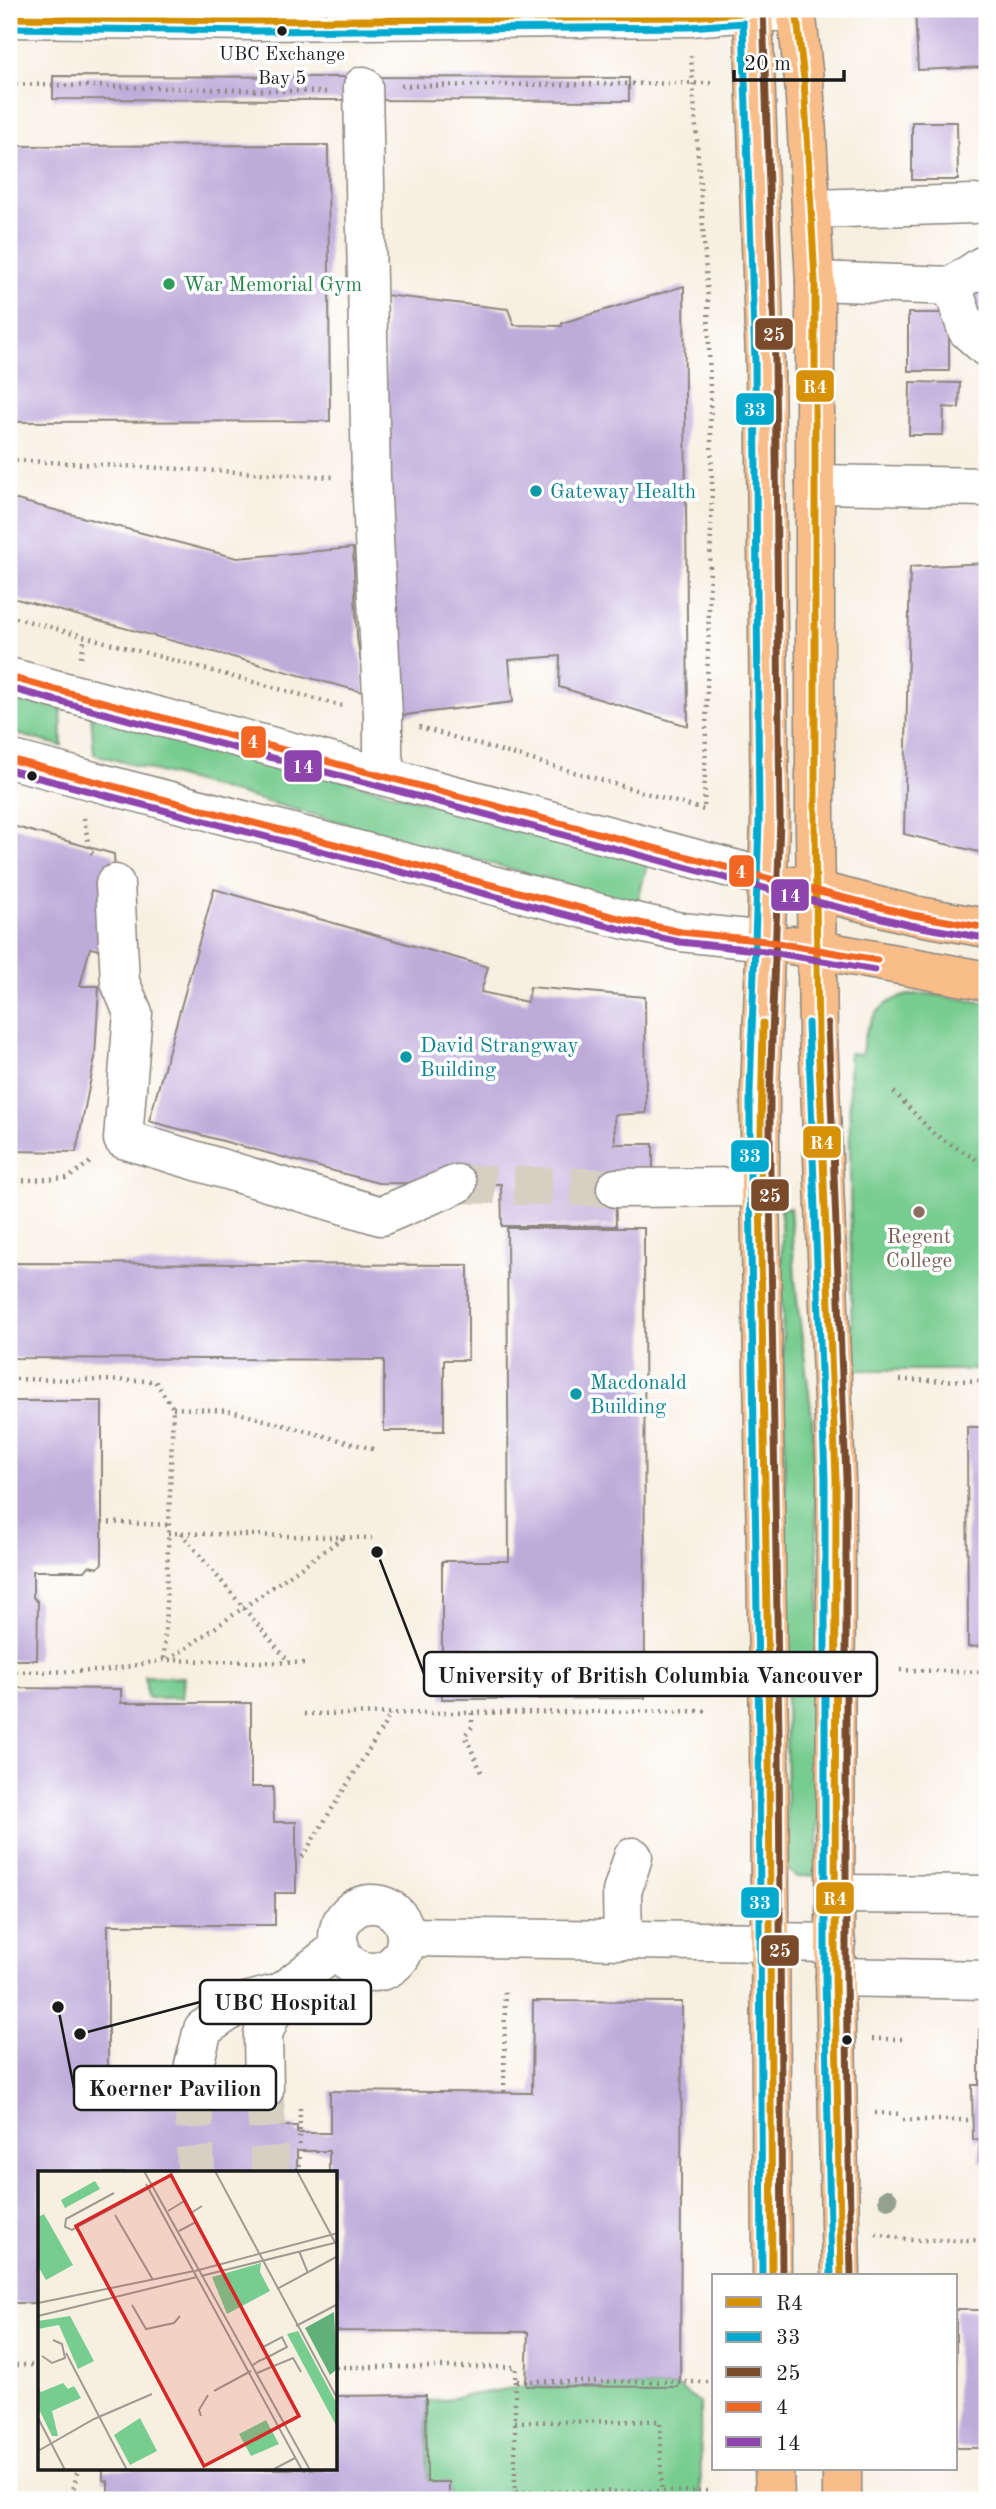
<svg xmlns="http://www.w3.org/2000/svg" width="996" height="2509" font-family="'Old Standard TT',serif">
	<rect width="100%" height="100%" fill="#fff"/>
	<filter id="ink" filterUnits="userSpaceOnUse"><feTurbulence type="fractalNoise" baseFrequency=".0143" numOctaves="2"/><feDisplacementMap in="SourceGraphic" scale="14" xChannelSelector="R" yChannelSelector="G"/><feConvolveMatrix kernelMatrix="1 2 1 2 8 2 1 2 1" color-interpolation-filters="sRGB"/></filter>
	<filter id="wash" filterUnits="userSpaceOnUse"><feTurbulence type="fractalNoise" baseFrequency=".00686" numOctaves="4" result="noise"/><feDisplacementMap in="SourceGraphic" scale="28" xChannelSelector="R" yChannelSelector="G"/><feGaussianBlur stdDeviation="1.57" result="paint"/><feColorMatrix in="noise" values="0 0 0 0 0 0 0 0 0 0 0 0 0 0 0 0 0 1.4 0 .05"/><feComposite in="paint" operator="in"/></filter>
	<g filter="url(#wash)">
		<rect width="100%" height="100%" fill="#f7f0e1"/>
		<g fill="#77cc8f" stroke="#4a7456" stroke-width="2">
			<polygon points="9,691 61,705 62,746 9,732"/>
			<polygon points="91,713 648,861 637,904 94,754"/>
			<path d="M930,994L987,1003V1370H852L849,1053L862,1054C865,1013 888,992 930,994Z"/>
			<polygon points="781,1208 790,1208 796,1291 812,1417 821,1638 818,1875 796,1877 787,1869 785,1497"/>
			<polygon points="145,1676 184,1677 182,1698 147,1698"/>
			<polygon points="526,2386 678,2387 700,2403 701,2500 449,2500 448,2482 427,2482 427,2402"/>
		</g>
		<g id="blocks">
			<g fill="#beabda">
				<polygon points="915,9 987,9 987,67 918,70"/>
				<polygon points="53,76 629,78 629,101 53,99"/>
				<polygon points="912,122 957,122 958,180 912,180"/>
				<polygon points="328,145 330,421 9,422 9,146"/>
				<polygon points="975,278 987,278 987,320 976,320"/>
				<polygon points="684,286 688,726 559,687 560,656 509,660 513,702 388,717 385,295 508,309 514,325 562,326 562,323"/>
				<rect x="908" y="313" width="41" height="58"/>
				<polygon points="910,382 960,383 959,408 944,407 943,435 909,435"/>
				<polygon points="13,499 237,558 353,548 357,638 366,693 9,597 9,511"/>
				<polygon points="987,563 987,854 904,834 910,567"/>
				<polygon points="9,825 114,854 115,872 103,951 90,948 80,986 99,986 95,1058 76,1152 9,1151"/>
				<polygon points="214,889 488,967 481,992 527,1002 530,987 645,997 646,1113 614,1115 615,1144 653,1144 653,1171 615,1172 616,1226 502,1226 501,1184 378,1183 149,1121"/>
				<polygon points="507,1228 644,1228 645,1698 442,1699 442,1561 509,1561"/>
				<polygon points="9,1263 468,1265 468,1360 444,1360 444,1431 384,1431 384,1360 9,1358"/>
				<polygon points="9,1401 102,1401 102,1563 98,1568 89,1566 85,1571 33,1571 33,1597 38,1602 37,1660 9,1660"/>
				<polygon points="967,1427 987,1427 987,1646 968,1647"/>
				<polygon points="9,1688 121,1689 121,1703 251,1703 251,1787 273,1787 274,1822 296,1822 296,1893 275,1893 275,1925 108,1925 108,2090 275,2090 276,2126 297,2126 297,2133 330,2133 330,2091 532,2093 533,2001 682,2002 680,2381 678,2387 526,2386 528,2332 336,2331 336,2173 329,2173 329,2151 297,2151 297,2173 40,2173 40,2303 12,2303 12,2235 9,2235"/>
				<polygon points="979,2029 987,2029 987,2162 979,2162 980,2139 973,2140 972,2085 979,2085"/>
				<rect x="956" y="2310" width="31" height="138"/>
				<polygon points="426,2395 427,2482 449,2482 449,2500 130,2500 130,2494 108,2494 108,2481 103,2480 103,2469 336,2469 336,2396"/>
			</g>
		</g>
	</g>
	<g filter="url(#ink)">
		<use href="#blocks" fill-opacity="0" stroke="#8a867e" stroke-width="2"/>
		<g fill="none" stroke-linecap="round" stroke-linejoin="round">
			<g stroke="#d6d0c3" stroke-width="38" stroke-dasharray="38 19" stroke-linecap="butt">
				<polyline points="457,1184 616,1188"/>
				<polyline points="193,2090 196,2173"/>
				<polyline points="264,2090 271,2173"/>
			</g>
			<g stroke="#8a867e" stroke-width="41">
				<g id="minor">
					<polyline points="9,18 257,21 689,17 753,12 796,12"/>
					<polyline points="363,86 371,479 383,716 383,757 387,776"/>
					<polyline points="811,209 974,204"/>
					<polyline points="815,281 952,286 982,266 987,266"/>
					<polyline points="952,286 967,330 987,348"/>
					<polyline points="815,484 987,487"/>
					<polyline points="9,677 768,878"/>
					<polyline points="9,759 626,920 681,932 766,941"/>
					<polyline points="115,884 120,982 133,1013 123,1139 381,1216 457,1184"/>
					<polyline points="616,1188 760,1187"/>
					<polyline points="837,1894 987,1895"/>
					<circle cx="372" cy="1938" r="34"/>
					<polyline points="407,1937 836,1943"/>
					<polyline points="623,1940 622,1892 633,1857"/>
					<polyline points="835,1977 987,1980"/>
					<polyline points="193,2090 194,2065 203,2029 241,2003 280,1993 340,1947"/>
					<polyline points="264,2090 263,2034 280,1993"/>
				</g>
			</g>
			<g stroke="#8a867e" stroke-width="41">
				<g id="major">
					<polyline points="753,9 765,362 770,821 760,1092 760,1187 769,1737 772,2276"/>
					<polyline points="796,9 804,80 815,281 815,829 818,1035 836,1478 835,1977 841,2276"/>
					<polyline points="794,885 913,915 987,928"/>
					<polyline points="792,945 987,981"/>
					<polyline points="774,2469 775,2500"/>
					<polyline points="842,2469 842,2500"/>
				</g>
			</g>
			<g stroke="#8a867e" stroke-width="4.5" stroke-dasharray="2 5" stroke-linecap="butt">
				<polyline points="9,84 326,92"/>
				<polyline points="401,86 711,83"/>
				<polyline points="9,460 333,477"/>
				<polyline points="9,616 346,707"/>
				<polyline points="81,657 85,637"/>
				<polyline points="419,727 704,810 712,483 708,300 691,56"/>
				<polyline points="84,818 89,848 94,856"/>
				<polyline points="894,1092 934,1134 987,1166"/>
				<polyline points="9,1181 68,1178 93,1160"/>
				<polyline points="9,1379 155,1381 173,1408 164,1660"/>
				<polyline points="900,1380 987,1381"/>
				<polyline points="173,1408 231,1411 373,1449"/>
				<polyline points="102,1522 169,1525"/>
				<polyline points="168,1533 372,1538"/>
				<polyline points="181,1533 289,1662"/>
				<polyline points="169,1660 344,1537"/>
				<polyline points="900,1670 987,1672"/>
				<polyline points="9,1672 104,1671 164,1660 304,1663"/>
				<polyline points="472,1713 472,1727 465,1735 482,1774"/>
				<polyline points="304,1714 709,1711"/>
				<polyline points="302,1857 391,1714"/>
				<polyline points="872,2039 902,2039"/>
				<polyline points="504,2092 505,1991"/>
				<polyline points="875,2113 903,2114"/>
				<polyline points="903,2120 972,2120"/>
				<polyline points="299,2173 300,2104"/>
				<polyline points="876,2234 912,2240 987,2240"/>
				<polyline points="9,2365 40,2365"/>
				<polyline points="336,2367 516,2367 515,2381 708,2382"/>
				<polyline points="515,2381 515,2492 709,2491"/>
				<polyline points="515,2422 660,2421 662,2500"/>
				<polyline points="77,2500 72,2495 78,2469"/>
				<polyline points="515,2500 515,2492"/>
			</g>
			<use href="#minor" stroke="#fff" stroke-width="38"/>
			<use href="#major" stroke="#f8bd89" stroke-width="38"/>
			<g stroke="#fff" stroke-width="12">
				<g id="bus-1">
					<polyline points="796,9 804,80 815,281 815,829 818,1035 836,1478 835,1977 841,2276"/>
					<polyline points="9,18 257,21 689,17 753,12 796,12"/>
					<polyline points="763,1023 760,1187 769,1737 772,2276"/>
				</g>
			</g>
			<g stroke="#fff" stroke-width="12">
				<g id="bus-2">
					<polyline points="9,28 257,31 689,27 743,23 755,362 759,821 750,1092 750,1187 759,1737 762,2276"/>
					<polyline points="808,1023 825,1478 825,1977 831,2276"/>
				</g>
			</g>
			<g stroke="#fff" stroke-width="12">
				<g id="bus-3">
					<polyline points="112,9 446,9"/>
					<polyline points="763,9 775,362 780,821 770,1092 770,1187 779,1737 782,2276"/>
					<polyline points="828,1023 846,1478 846,1977 851,2276"/>
				</g>
			</g>
			<g stroke="#fff" stroke-width="12">
				<g id="bus-4">
					<polyline points="9,677 816,891 913,915 987,928"/>
					<polyline points="9,759 626,920 681,932 766,941 877,960"/>
				</g>
			</g>
			<g stroke="#fff" stroke-width="12">
				<g id="bus-5">
					<polyline points="9,688 813,901 910,925 985,938"/>
					<polyline points="9,770 624,930 680,942 765,951 875,970"/>
				</g>
			</g>
			<use href="#bus-1" stroke="#d69104" stroke-width="7"/>
			<use href="#bus-2" stroke="#00a9ce" stroke-width="7"/>
			<use href="#bus-3" stroke="#7a4b2a" stroke-width="7"/>
			<use href="#bus-4" stroke="#f26522" stroke-width="7"/>
			<use href="#bus-5" stroke="#8e44ad" stroke-width="7"/>
		</g>
		<circle fill="#92a28e" cx="888" cy="2199" r="10"/>
	</g>
	<g fill="#1c1c1c" stroke="#fff" stroke-width="2.5">
		<circle cx="282" cy="31" r="6"/>
		<circle cx="32" cy="776" r="6"/>
		<circle cx="847" cy="2040" r="6"/>
	</g>
	<circle fill="#2e9e5b" stroke="#fff" stroke-width="2.5" cx="169" cy="284" r="7"/>
	<g fill="#0f9aa8" stroke="#fff" stroke-width="2.5">
		<circle cx="536" cy="491" r="7"/>
		<circle cx="406" cy="1057" r="7"/>
		<circle cx="576" cy="1394" r="7"/>
	</g>
	<circle fill="#8d6e63" stroke="#fff" stroke-width="2.5" cx="919" cy="1212" r="7"/>
	<g text-anchor="middle" stroke-width="7" stroke-linejoin="round" paint-order="stroke">
		<g font-size="19" fill="#1c1c1c" stroke="#fff">
			<text x="282" y="60">UBC Exchange<tspan x="282" dy="24">Bay 5</tspan></text>
		</g>
		<g font-size="21" fill="#27864d" stroke="#fff" text-anchor="start">
			<text x="183" y="291">War Memorial Gym</text>
		</g>
		<g font-size="21" fill="#0d838f" stroke="#fff" text-anchor="start">
			<text x="550" y="498">Gateway Health</text>
			<text x="420" y="1052">David Strangway<tspan x="420" dy="24">Building</tspan></text>
			<text x="590" y="1389">Macdonald<tspan x="590" dy="24">Building</tspan></text>
		</g>
		<g font-size="21" fill="#785e54" stroke="#fff">
			<text x="919" y="1243">Regent<tspan x="919" dy="24">College</tspan></text>
		</g>
	</g>
	<g transform="translate(38 2171)">
		<rect width="299" height="299" fill="#f7f0e1"/>
		<path d="M57,10L62,18L27,37L23,29ZM6,43L35,94L8,109L0,95V46ZM223,92L222,101L232,120L189,143L174,106ZM32,145L56,190L40,198L21,154L0,158V150ZM260,160L299,233V256L249,163ZM25,212L30,218L36,215L43,227L14,240L20,265H14L0,236V217L3,221ZM102,247L119,280L92,294L76,264ZM228,249L241,273L213,285L201,263Z" fill="#77cc8f"/>
		<path d="M296,141L299,198L292,204L267,157Z" fill="#61b07a"/>
		<path fill="none" stroke="#9f9b92" stroke-width="2" d="M106,0L272,299M177,0L300,229M259,0L300,77M108,13L264,299M76,22L28,48L27,56L34,59L113,16M130,40L148,29M77,44L115,109M141,60L158,51L153,42L164,35M261,80L270,102M157,100L300,62M163,105L300,71M239,118L300,85M0,132L156,100M94,134L108,158L136,152L142,145M0,145L159,106M258,155L300,133M28,182L89,299M4,185L14,192L27,187L24,173L15,169M215,194L221,190L230,186L249,176L244,166L225,176L230,186M219,202L255,187L263,201M176,220L213,200M163,245L161,239L170,224M0,247L27,299M0,280L56,248L114,223M236,298L257,287"/>
		<path fill="#d62828" fill-opacity="0.15" stroke="#d62828" stroke-width="3.5" d="M133,4L261,245L166,295L38,55Z"/>
		<rect width="299" height="299" fill="none" stroke="#1c1c1c" stroke-width="3.5"/>
	</g>
	<path fill="none" stroke="#1c1c1c" stroke-width="2.5" d="M377 1552L424 1674M80 2034L200 2002M58 2007L74 2088"/>
	<g fill="#1c1c1c" stroke="#fff" stroke-width="2.5">
		<circle cx="377" cy="1552" r="7"/>
		<circle cx="80" cy="2034" r="7"/>
		<circle cx="58" cy="2007" r="7"/>
	</g>
	<g fill="#fff" stroke="#1c1c1c" stroke-width="2.5">
		<rect x="424" y="1652" width="453" height="44" rx="7"/>
		<rect x="200" y="1980" width="171" height="44" rx="7"/>
		<rect x="74" y="2066" width="202" height="44" rx="7"/>
	</g>
	<g font-size="23" text-anchor="middle" font-weight="bold" fill="#1c1c1c">
		<text x="650" y="1683">University of British Columbia Vancouver</text>
		<text x="285" y="2010">UBC Hospital</text>
		<text x="175" y="2096">Koerner Pavilion</text>
	</g>
	<g stroke="#fff" stroke-width="2.5">
		<rect x="754" y="317" width="40" height="34" rx="7" fill="#7a4b2a"/>
		<rect x="795" y="369" width="40" height="34" rx="7" fill="#d69104"/>
		<rect x="735" y="392" width="40" height="34" rx="7" fill="#00a9ce"/>
		<rect x="240" y="725" width="27" height="34" rx="7" fill="#f26522"/>
		<rect x="283" y="749" width="40" height="34" rx="7" fill="#8e44ad"/>
		<rect x="728" y="854" width="27" height="34" rx="7" fill="#f26522"/>
		<rect x="770" y="878" width="40" height="34" rx="7" fill="#8e44ad"/>
		<rect x="802" y="1125" width="40" height="34" rx="7" fill="#d69104"/>
		<rect x="730" y="1139" width="40" height="34" rx="7" fill="#00a9ce"/>
		<rect x="750" y="1178" width="40" height="34" rx="7" fill="#7a4b2a"/>
		<rect x="815" y="1881" width="40" height="34" rx="7" fill="#d69104"/>
		<rect x="740" y="1886" width="40" height="33" rx="7" fill="#00a9ce"/>
		<rect x="760" y="1934" width="40" height="33" rx="7" fill="#7a4b2a"/>
	</g>
	<g font-size="19" text-anchor="middle" font-weight="bold" fill="#fff">
		<text x="774" y="341">25</text>
		<text x="815" y="393">R4</text>
		<text x="755" y="416">33</text>
		<text x="253" y="748">4</text>
		<text x="303" y="773">14</text>
		<text x="741" y="878">4</text>
		<text x="790" y="902">14</text>
		<text x="822" y="1149">R4</text>
		<text x="750" y="1162">33</text>
		<text x="770" y="1202">25</text>
		<text x="835" y="1905">R4</text>
		<text x="760" y="1909">33</text>
		<text x="780" y="1957">25</text>
	</g>
	<rect width="996" height="2509" fill="none" stroke="#fff" stroke-width="35"/>
	<rect x="712" y="2274" width="245" height="196" fill="#ffffff" stroke="#a4a4a4" stroke-width="2"/>
	<rect x="726" y="2297" width="35" height="10" fill="#d69104" stroke="#a4a4a4" stroke-width="2"/>
	<text x="776" y="2310" font-size="21" fill="#1c1c1c">R4</text>
	<rect x="726" y="2332" width="35" height="10" fill="#00a9ce" stroke="#a4a4a4" stroke-width="2"/>
	<text x="776" y="2344" font-size="21" fill="#1c1c1c">33</text>
	<rect x="726" y="2367" width="35" height="10" fill="#7a4b2a" stroke="#a4a4a4" stroke-width="2"/>
	<text x="776" y="2380" font-size="21" fill="#1c1c1c">25</text>
	<rect x="726" y="2402" width="35" height="10" fill="#f26522" stroke="#a4a4a4" stroke-width="2"/>
	<text x="776" y="2414" font-size="21" fill="#1c1c1c">4</text>
	<rect x="726" y="2437" width="35" height="10" fill="#8e44ad" stroke="#a4a4a4" stroke-width="2"/>
	<text x="776" y="2450" font-size="21" fill="#1c1c1c">14</text>
	<path d="M734 70v10h110v-10" fill="none" stroke="#1c1c1c" stroke-width="3.5"/>
	<text x="744" y="70" font-size="21" fill="#1c1c1c" stroke="#ffffff" stroke-width="5" paint-order="stroke">20 m</text>
</svg>
